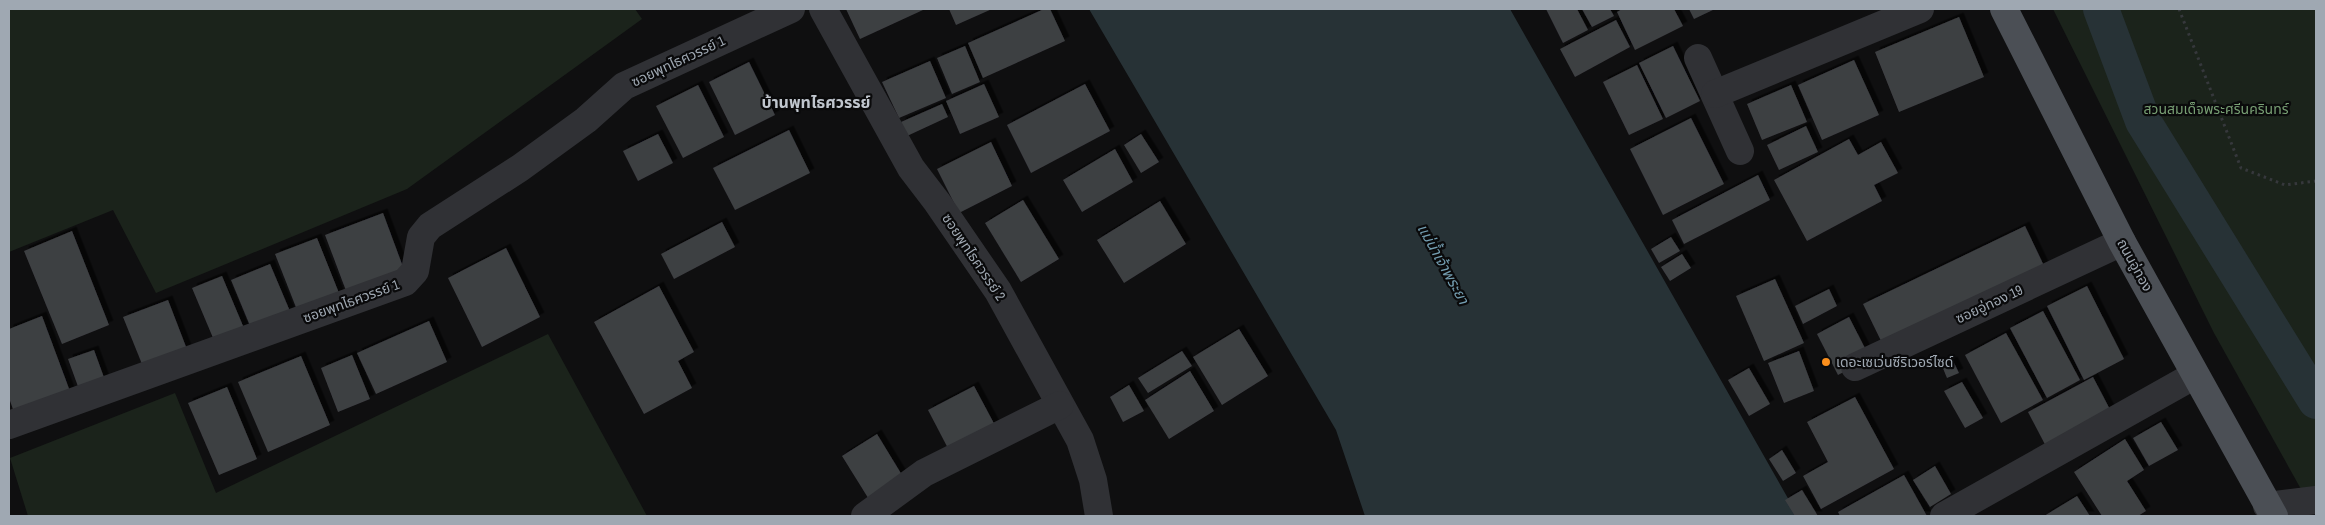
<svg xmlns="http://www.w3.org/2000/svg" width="2325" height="525" font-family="'Archivo Narrow','Noto Sans Thai',sans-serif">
	<defs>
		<filter id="shadow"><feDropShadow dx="4.5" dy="-4.5" stdDeviation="0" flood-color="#0009"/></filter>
	</defs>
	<rect width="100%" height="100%" fill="#0f0f10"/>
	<g fill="#1b231b">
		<polygon points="9,9 635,9 642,19 407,189 156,293 113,210 9,252"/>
		<polygon points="2053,9 2316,9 2316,516 2214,333"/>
		<polygon points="548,334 647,516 28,516 10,458 175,393 216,493"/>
	</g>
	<polygon fill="#273236" points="1089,9 1510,9 1798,516 1365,516 1336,430"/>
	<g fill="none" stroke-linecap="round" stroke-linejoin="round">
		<polyline stroke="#273236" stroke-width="36" points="2101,9 2143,121 2316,401"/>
	</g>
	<g fill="#3e3f43" filter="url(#shadow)">
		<polygon points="846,9 922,9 923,10 860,39"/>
		<polygon points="949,9 992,9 956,25"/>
		<polygon points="1044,9 1050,9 1065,41 983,78 968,43"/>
		<polygon points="1546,9 1577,9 1588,30 1563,43"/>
		<polygon points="1582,9 1610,9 1614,16 1592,27"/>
		<polygon points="1622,9 1674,9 1683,26 1635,50 1617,12"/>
		<polygon points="1689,9 1715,9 1694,19"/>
		<polygon points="1959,17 1984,77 1899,112 1875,52"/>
		<polygon points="1616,20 1630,47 1575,77 1560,49"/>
		<polygon points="965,46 980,82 952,94 937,58"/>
		<polygon points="1673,46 1700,101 1666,118 1639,63"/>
		<polygon points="1854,60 1879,115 1822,140 1798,85"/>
		<polygon points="930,61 946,98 899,118 882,82"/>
		<polygon points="749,62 775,115 735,135 709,82"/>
		<polygon points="1637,65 1663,119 1629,135 1603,82"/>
		<polygon points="984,84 999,117 960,134 946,101"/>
		<polygon points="1085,84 1110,131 1031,173 1007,125"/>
		<polygon points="698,85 724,137 683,158 656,106"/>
		<polygon points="1791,85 1807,122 1762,140 1747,104"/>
		<polygon points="942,104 948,117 907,136 901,122"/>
		<polygon points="1691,118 1724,184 1663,215 1630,149"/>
		<polygon points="1806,126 1818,152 1779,170 1767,145"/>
		<polygon points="789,130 810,173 735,210 713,168"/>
		<polygon points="658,134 673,163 638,181 623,151"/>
		<polygon points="1141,134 1159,162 1141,173 1124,145"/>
		<polygon points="1849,139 1858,155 1881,142 1898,173 1874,185 1882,201 1807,241 1774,180"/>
		<polygon points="991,142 1012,186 959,213 937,169"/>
		<polygon points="1115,149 1133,182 1082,212 1063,180"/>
		<polygon points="1758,175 1770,200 1684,244 1672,220"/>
		<polygon points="1023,200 1059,259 1021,282 985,223"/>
		<polygon points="1160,201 1186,244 1124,283 1097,240"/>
		<polygon points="383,213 406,275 348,296 325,235"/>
		<polygon points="722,222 735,247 674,279 661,254"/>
		<polygon points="2025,226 2046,270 1885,349 1863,304"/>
		<polygon points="72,231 109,325 62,344 24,251"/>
		<polygon points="1671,237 1680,251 1659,263 1651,249"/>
		<polygon points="317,238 341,298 299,315 275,254"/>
		<polygon points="506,248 540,317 482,347 448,278"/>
		<polygon points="1682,254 1691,268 1670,281 1661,267"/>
		<polygon points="270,264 292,316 253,333 231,280"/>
		<polygon points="222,276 246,333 216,345 192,288"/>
		<polygon points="1775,279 1804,343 1764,361 1736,296"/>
		<polygon points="659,286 694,352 678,361 692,388 644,414 594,322"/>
		<polygon points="2087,286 2124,359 2084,380 2047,306"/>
		<polygon points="1829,289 1837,306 1803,324 1795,306"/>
		<polygon points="168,300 188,352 144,369 123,317"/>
		<polygon points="2043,311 2080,380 2047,398 2010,328"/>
		<polygon points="42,316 71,394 15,415 9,398 9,329"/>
		<polygon points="1849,317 1870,358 1838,375 1817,334"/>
		<polygon points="429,321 447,362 376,394 357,353"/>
		<polygon points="1239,329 1268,376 1222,405 1193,357"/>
		<polygon points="2006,333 2043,400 2001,423 1965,355"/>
		<polygon points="94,350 106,383 80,392 68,359"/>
		<polygon points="1182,351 1192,366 1148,393 1138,378"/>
		<polygon points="1799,351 1814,391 1784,403 1768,363"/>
		<polygon points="352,355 370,399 338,412 321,368"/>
		<polygon points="301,356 330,425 268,452 238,382"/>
		<polygon points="1953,361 1959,373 1947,378 1942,366"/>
		<polygon points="1749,368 1770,404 1749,416 1728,380"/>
		<polygon points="1190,371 1214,411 1169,439 1145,400"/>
		<polygon points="2093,377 2115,419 2050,454 2028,412"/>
		<polygon points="1962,382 1983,418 1965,428 1944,391"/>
		<polygon points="1129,385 1144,411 1123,422 1110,397"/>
		<polygon points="974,386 998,431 952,456 928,410"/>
		<polygon points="227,387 257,459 219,475 188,403"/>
		<polygon points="1855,397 1894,469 1821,509 1803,476 1828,462 1807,422"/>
		<polygon points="2161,422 2178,450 2149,466 2133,438"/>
		<polygon points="877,434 905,480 870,501 842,456"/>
		<polygon points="2125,439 2144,470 2127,481 2146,511 2138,516 2102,516 2074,472"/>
		<polygon points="1782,450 1796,473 1783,481 1769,459"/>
		<polygon points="1935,466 1951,494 1930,507 1913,480"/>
		<polygon points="1904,475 1927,516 1840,516 1838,512"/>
		<polygon points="1802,490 1818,516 1795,516 1785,500"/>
		<polygon points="2077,496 2090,516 2044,516"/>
	</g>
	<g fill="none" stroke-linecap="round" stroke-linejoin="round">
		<polyline stroke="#36383c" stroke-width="3" stroke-dasharray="2.5 4" stroke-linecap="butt" points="2179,9 2241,168 2285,185 2316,181"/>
		<g stroke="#303135" stroke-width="28">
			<polyline points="823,9 911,168 937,202 998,291 1080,440 1093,480 1099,516"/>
			<polyline points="1698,58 1740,151"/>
			<polyline points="1715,94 1920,9"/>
			<polyline points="1855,367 2122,242"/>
			<polyline points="9,425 405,282 415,271 421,237 430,226 520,168 586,120 624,86 791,9"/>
			<polyline points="2267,506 2316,500"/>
			<polyline points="865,516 924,473 1060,405"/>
			<polyline points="1944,516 2195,375"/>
		</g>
		<polyline stroke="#4b4f55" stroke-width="28" points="2004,9 2122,242 2274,516"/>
	</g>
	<circle fill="#fb8f1c" stroke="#0a0a0b" stroke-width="2" cx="1826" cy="362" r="5"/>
	<g text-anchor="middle" stroke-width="4.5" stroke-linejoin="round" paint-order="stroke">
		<g font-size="14" fill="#9fa8b2" stroke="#0a0a0b">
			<text transform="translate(678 61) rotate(-25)" y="5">ซอยพุทไธศวรรย์ 1</text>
			<text transform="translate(974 257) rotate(56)" y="5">ซอยพุทไธศวรรย์ 2</text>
			<text transform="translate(2135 265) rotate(61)" y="5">ถนนอู่ทอง</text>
			<text transform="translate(351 301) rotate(-20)" y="5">ซอยพุทไธศวรรย์ 1</text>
			<text transform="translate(1989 304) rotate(-25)" y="5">ซอยอู่ทอง 19</text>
		</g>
		<g font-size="14" fill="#789f74" stroke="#0a0a0b">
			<text x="2216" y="114">สวนสมเด็จพระศรีนครินทร์</text>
		</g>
		<g font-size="14" fill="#9fa8b2" stroke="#0a0a0b" text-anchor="start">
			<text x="1836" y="367">เดอะเซเว่นซีริเวอร์ไซด์</text>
		</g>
		<g font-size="15" font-style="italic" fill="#739db0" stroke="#0a0a0b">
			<text transform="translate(1443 264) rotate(61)" y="5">แม่น้ำเจ้าพระยา</text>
		</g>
		<g font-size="16" font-weight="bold" fill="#c0c6ce" stroke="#0a0a0b">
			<text x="816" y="108">บ้านพุทไธศวรรย์</text>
		</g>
	</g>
	<rect width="2325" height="525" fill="none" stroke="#9fa8b2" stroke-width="20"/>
</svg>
